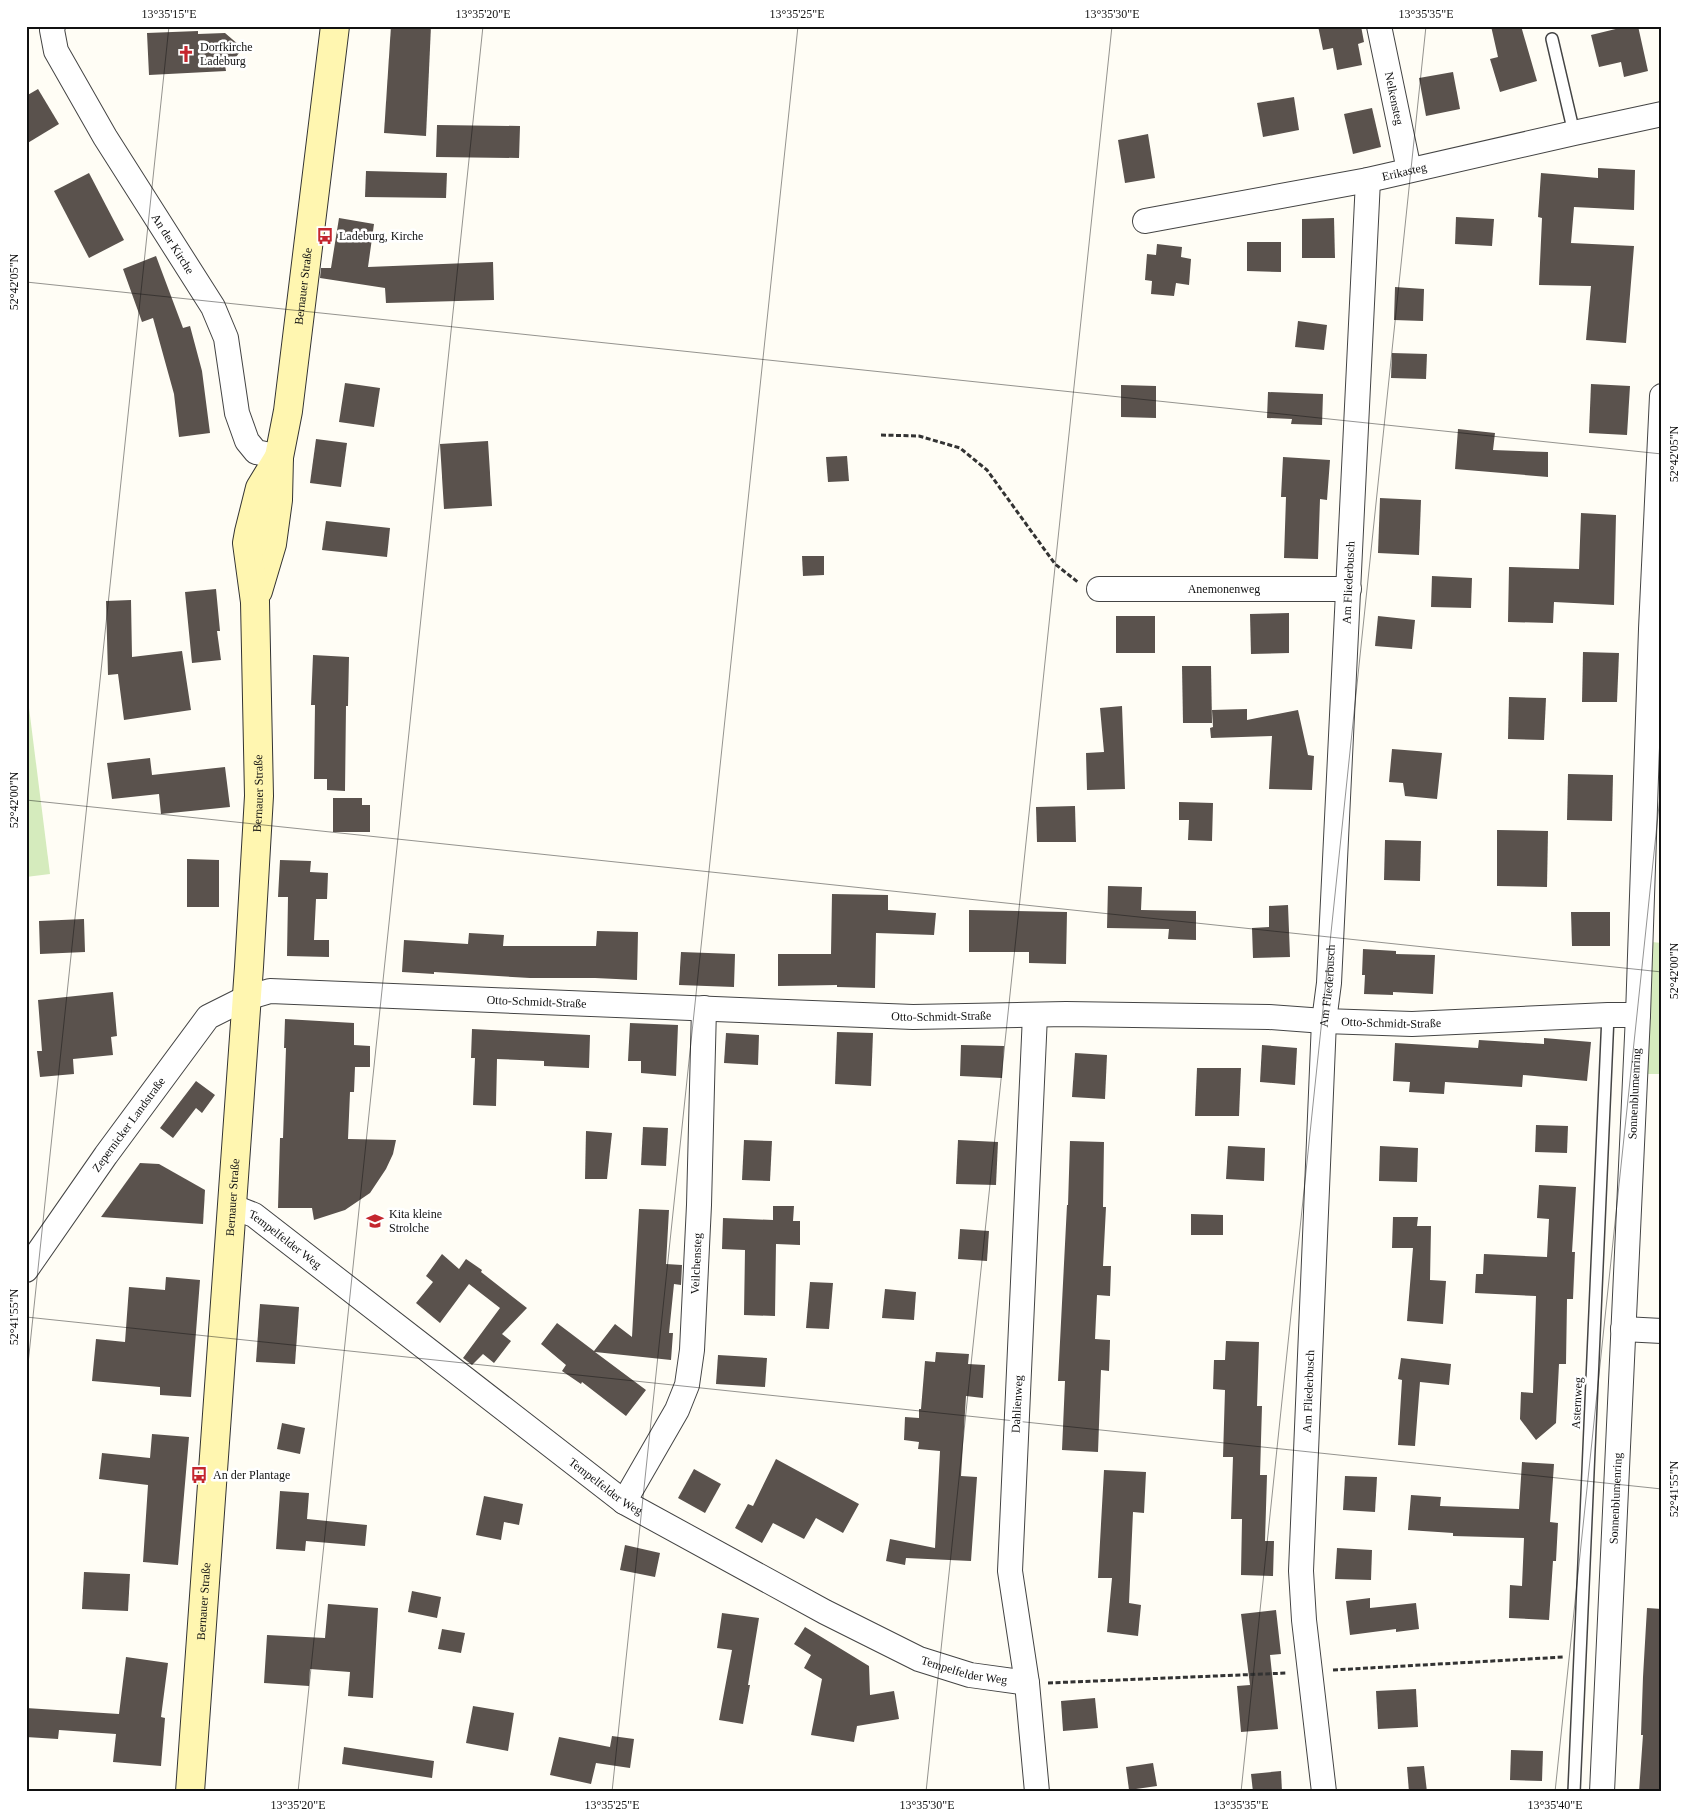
<svg xmlns="http://www.w3.org/2000/svg" width="1688" height="1818" font-family="Georgia,serif">
	<rect width="100%" height="100%" fill="#fffdf5"/>
	<g fill="#d5ebbd">
		<polygon points="26,684 50,874 26,877"/>
		<polygon points="1652,942 1662,943 1662,1074 1647,1074"/>
	</g>
	<g fill="#5a524d">
		<polygon points="391,26 431,26 426,136 384,133"/>
		<polygon points="1318,26 1361,26 1364,42 1358,44 1362,65 1337,70 1333,48 1323,50"/>
		<polygon points="1491,26 1521,26 1537,81 1500,92 1490,59 1498,57"/>
		<polygon points="1628,26 1638,26 1648,71 1624,77 1621,62 1599,67 1591,35"/>
		<polygon points="198,31 198,34 225,33 239,45 239,53 233,61 225,65 226,71 149,75 147,33"/>
		<polygon points="1453,72 1460,109 1426,116 1419,78"/>
		<polygon points="38,89 59,124 26,144 26,96"/>
		<polygon points="1294,97 1299,130 1263,137 1257,103"/>
		<polygon points="1372,108 1381,147 1353,154 1344,114"/>
		<polygon points="437,125 520,126 519,158 436,157"/>
		<polygon points="1148,134 1155,178 1125,183 1118,140"/>
		<polygon points="1598,168 1635,170 1634,210 1574,207 1571,243 1634,246 1626,343 1586,340 1591,286 1539,285 1542,218 1538,217 1541,173 1598,178"/>
		<polygon points="366,171 447,173 446,198 365,197"/>
		<polygon points="89,173 124,240 89,258 54,191"/>
		<polygon points="1456,217 1494,219 1492,246 1455,244"/>
		<polygon points="339,218 374,224 368,267 493,262 494,300 386,303 385,288 320,278 321,268 331,268"/>
		<polygon points="1334,218 1335,258 1302,258 1302,219"/>
		<polygon points="1247,242 1281,242 1281,272 1247,271"/>
		<polygon points="1157,244 1182,247 1181,257 1191,259 1189,285 1176,283 1174,296 1151,294 1152,281 1145,280 1147,254 1156,255"/>
		<polygon points="156,256 183,328 190,326 202,371 210,433 179,437 174,394 153,318 142,322 123,269"/>
		<polygon points="1395,287 1424,289 1423,321 1394,320"/>
		<polygon points="1298,321 1327,325 1324,350 1295,347"/>
		<polygon points="1392,353 1427,354 1426,379 1391,378"/>
		<polygon points="345,383 380,388 374,427 339,422"/>
		<polygon points="1591,384 1630,386 1627,435 1589,433"/>
		<polygon points="1121,385 1156,386 1156,418 1121,417"/>
		<polygon points="1268,392 1323,394 1322,425 1291,424 1292,419 1267,418"/>
		<polygon points="1458,429 1495,433 1493,450 1548,452 1548,477 1455,469"/>
		<polygon points="316,439 347,443 341,487 310,483"/>
		<polygon points="488,441 492,506 444,509 440,444"/>
		<polygon points="847,456 849,481 828,482 826,457"/>
		<polygon points="1283,457 1330,460 1327,500 1320,499 1318,559 1284,558 1286,497 1281,497"/>
		<polygon points="1380,498 1421,500 1419,555 1378,553"/>
		<polygon points="1581,513 1616,515 1614,605 1554,602 1553,623 1508,622 1509,567 1579,569"/>
		<polygon points="326,521 390,528 387,557 322,550"/>
		<polygon points="802,556 824,556 824,575 803,576"/>
		<polygon points="1432,576 1472,578 1471,608 1431,607"/>
		<polygon points="216,589 220,631 217,631 221,660 192,663 185,592"/>
		<polygon points="131,600 132,657 182,651 191,710 124,720 118,674 108,675 106,601"/>
		<polygon points="1289,613 1289,653 1251,654 1250,614"/>
		<rect x="1116" y="616" width="39" height="37"/>
		<polygon points="1378,616 1415,620 1412,649 1375,646"/>
		<polygon points="1583,652 1619,653 1617,702 1582,702"/>
		<polygon points="313,655 349,657 348,706 346,706 345,791 327,790 327,779 314,779 315,705 311,705"/>
		<polygon points="1182,666 1211,666 1212,723 1183,723"/>
		<polygon points="1509,697 1546,698 1544,740 1508,739"/>
		<polygon points="1122,706 1125,789 1087,790 1086,753 1104,752 1100,708"/>
		<polygon points="1247,709 1247,720 1298,710 1308,755 1314,756 1312,790 1269,789 1272,736 1211,738 1210,728 1213,727 1212,710"/>
		<polygon points="1392,749 1442,753 1437,799 1405,796 1403,783 1389,782"/>
		<polygon points="150,758 152,775 225,767 230,807 161,814 159,794 112,799 107,763"/>
		<polygon points="1568,774 1613,775 1612,821 1567,820"/>
		<polygon points="333,798 362,798 362,805 370,805 370,832 333,832"/>
		<polygon points="1179,802 1213,803 1212,841 1188,840 1189,820 1179,820"/>
		<polygon points="1075,806 1076,842 1037,842 1036,807"/>
		<polygon points="1497,830 1548,831 1547,887 1497,886"/>
		<polygon points="1385,840 1421,841 1420,881 1384,880"/>
		<polygon points="187,859 219,860 219,907 187,907"/>
		<polygon points="280,860 311,861 310,872 328,873 327,899 316,899 314,940 329,940 329,957 287,956 288,897 278,897"/>
		<polygon points="1108,886 1142,887 1141,910 1196,911 1196,940 1168,939 1169,929 1107,928"/>
		<polygon points="832,894 888,895 888,910 936,913 934,935 876,933 875,988 837,987 837,985 778,986 778,954 831,954"/>
		<polygon points="1288,905 1290,957 1253,958 1252,928 1269,927 1269,906"/>
		<polygon points="969,910 1067,912 1066,964 1029,963 1029,952 969,952"/>
		<polygon points="1571,912 1610,912 1610,946 1572,946"/>
		<polygon points="84,919 85,952 40,954 39,921"/>
		<polygon points="597,931 638,932 637,980 595,978 530,978 434,972 434,974 402,972 404,940 468,944 469,933 504,935 503,946 596,946"/>
		<polygon points="1363,949 1396,951 1396,954 1435,955 1433,994 1393,992 1393,995 1364,994 1365,975 1362,975"/>
		<polygon points="681,952 735,954 734,987 679,985"/>
		<polygon points="113,992 117,1036 111,1037 113,1055 73,1059 74,1074 40,1077 37,1051 42,1051 38,1000"/>
		<polygon points="285,1019 354,1023 354,1045 370,1046 370,1067 355,1067 354,1092 350,1092 348,1139 396,1140 393,1154 386,1169 370,1193 345,1210 314,1220 312,1208 278,1208 280,1138 283,1138 286,1048 284,1048"/>
		<polygon points="630,1023 678,1025 676,1076 641,1073 641,1061 628,1061"/>
		<polygon points="472,1029 590,1035 589,1068 544,1066 544,1061 497,1059 496,1106 473,1105 475,1058 471,1058"/>
		<polygon points="837,1032 873,1033 871,1086 835,1084"/>
		<polygon points="726,1033 759,1035 758,1065 724,1063"/>
		<polygon points="1544,1038 1591,1042 1587,1081 1523,1075 1522,1087 1445,1082 1444,1094 1409,1092 1410,1082 1393,1081 1395,1043 1478,1048 1479,1040 1544,1044"/>
		<polygon points="961,1045 1004,1046 1002,1078 960,1076"/>
		<polygon points="1262,1045 1297,1048 1295,1085 1260,1082"/>
		<polygon points="1075,1053 1107,1055 1105,1099 1072,1097"/>
		<polygon points="1197,1068 1241,1068 1239,1116 1195,1116"/>
		<polygon points="196,1081 215,1095 202,1113 196,1108 173,1138 160,1128"/>
		<polygon points="1536,1125 1568,1126 1567,1153 1535,1152"/>
		<polygon points="643,1127 668,1128 666,1166 641,1165"/>
		<polygon points="586,1131 612,1133 607,1179 585,1179"/>
		<polygon points="744,1140 772,1141 770,1181 742,1180"/>
		<polygon points="958,1140 998,1142 996,1185 956,1184"/>
		<polygon points="1070,1141 1104,1142 1103,1207 1106,1207 1103,1266 1111,1266 1110,1296 1097,1295 1095,1339 1110,1340 1109,1371 1101,1370 1098,1452 1062,1450 1065,1381 1058,1381 1067,1205 1068,1205"/>
		<polygon points="1228,1146 1265,1148 1264,1181 1226,1179"/>
		<polygon points="1380,1146 1418,1148 1417,1182 1379,1181"/>
		<polygon points="140,1163 159,1164 205,1190 203,1224 101,1217"/>
		<polygon points="1539,1185 1576,1187 1572,1252 1575,1252 1573,1299 1567,1299 1566,1364 1559,1364 1556,1423 1536,1440 1520,1419 1521,1392 1533,1393 1536,1296 1475,1293 1476,1274 1483,1274 1484,1254 1547,1257 1549,1219 1537,1218"/>
		<polygon points="773,1206 794,1206 793,1221 800,1221 800,1245 776,1244 775,1316 744,1315 745,1250 722,1249 723,1218 773,1220"/>
		<polygon points="639,1209 669,1210 666,1264 682,1265 681,1285 674,1284 669,1333 673,1333 671,1360 595,1352 646,1390 626,1416 582,1382 581,1384 562,1371 566,1365 541,1344 557,1323 594,1351 615,1324 632,1337"/>
		<polygon points="1191,1214 1223,1215 1223,1235 1191,1235"/>
		<polygon points="1393,1217 1418,1217 1417,1226 1431,1226 1430,1280 1446,1281 1443,1324 1407,1321 1413,1248 1392,1248"/>
		<polygon points="960,1229 989,1231 987,1261 958,1259"/>
		<polygon points="442,1254 459,1269 466,1259 482,1270 481,1272 527,1308 502,1334 511,1341 494,1363 483,1354 472,1365 463,1358 500,1308 469,1284 440,1323 416,1303 433,1282 426,1276"/>
		<polygon points="166,1277 200,1280 191,1397 160,1395 160,1387 92,1381 96,1339 125,1342 129,1287 165,1290"/>
		<polygon points="810,1282 833,1283 829,1329 806,1328"/>
		<polygon points="885,1289 916,1292 914,1320 882,1318"/>
		<polygon points="260,1304 299,1307 295,1364 256,1362"/>
		<polygon points="1226,1341 1259,1342 1257,1406 1262,1406 1260,1475 1267,1475 1265,1541 1274,1541 1273,1576 1241,1575 1242,1519 1231,1519 1233,1457 1223,1457 1225,1390 1213,1389 1214,1360 1225,1360"/>
		<polygon points="936,1352 969,1354 968,1364 985,1365 983,1398 966,1396 961,1476 977,1477 971,1561 906,1558 905,1565 886,1561 890,1539 935,1548 940,1451 918,1449 919,1442 904,1440 905,1417 919,1418 919,1409 921,1409 925,1361 935,1362"/>
		<polygon points="718,1355 767,1358 765,1387 716,1384"/>
		<polygon points="1401,1358 1451,1364 1449,1385 1420,1382 1415,1446 1398,1445 1402,1380 1398,1379"/>
		<polygon points="282,1423 305,1428 300,1454 277,1449"/>
		<polygon points="152,1434 189,1437 178,1565 143,1562 148,1485 99,1479 102,1453 150,1458"/>
		<polygon points="776,1459 859,1504 843,1533 816,1518 804,1539 773,1523 762,1543 735,1528 748,1504 753,1506"/>
		<polygon points="1522,1462 1554,1464 1550,1522 1558,1523 1556,1561 1553,1561 1549,1620 1509,1618 1510,1585 1522,1586 1524,1538 1453,1536 1453,1533 1408,1530 1411,1495 1441,1497 1440,1506 1519,1509"/>
		<polygon points="694,1469 721,1484 705,1513 678,1498"/>
		<polygon points="1104,1470 1146,1472 1144,1513 1133,1512 1129,1603 1141,1605 1138,1636 1107,1632 1112,1578 1098,1578"/>
		<polygon points="1345,1476 1377,1477 1375,1512 1343,1510"/>
		<polygon points="280,1491 309,1493 307,1519 367,1525 365,1546 306,1541 305,1551 276,1549"/>
		<polygon points="484,1496 523,1504 519,1525 504,1522 501,1540 476,1535"/>
		<polygon points="625,1545 660,1553 655,1577 620,1570"/>
		<polygon points="1337,1548 1372,1550 1371,1580 1335,1579"/>
		<polygon points="84,1572 130,1574 128,1611 82,1609"/>
		<polygon points="412,1591 441,1597 437,1618 408,1612"/>
		<polygon points="1370,1598 1370,1608 1416,1603 1419,1629 1396,1632 1396,1629 1350,1635 1346,1601"/>
		<polygon points="328,1604 378,1608 373,1698 348,1696 350,1672 310,1669 309,1686 264,1683 267,1635 325,1638"/>
		<polygon points="1647,1608 1662,1609 1662,1792 1639,1792 1643,1735 1641,1735 1643,1677"/>
		<polygon points="1276,1610 1281,1654 1270,1655 1278,1729 1241,1732 1237,1686 1250,1685 1241,1614"/>
		<polygon points="722,1613 759,1618 748,1685 750,1685 743,1724 719,1720 732,1650 717,1648"/>
		<polygon points="805,1627 869,1666 870,1695 894,1691 899,1719 857,1726 854,1742 811,1735 822,1679 804,1668 811,1655 794,1644"/>
		<polygon points="442,1629 465,1633 461,1653 438,1649"/>
		<polygon points="126,1657 168,1663 161,1717 165,1718 161,1766 113,1762 116,1734 59,1730 58,1739 26,1737 26,1708 119,1714"/>
		<polygon points="1416,1689 1418,1727 1378,1729 1376,1691"/>
		<polygon points="1095,1698 1098,1728 1063,1731 1061,1701"/>
		<polygon points="473,1706 514,1713 508,1751 466,1743"/>
		<polygon points="612,1736 634,1739 630,1768 596,1763 591,1784 550,1775 559,1737 610,1747"/>
		<polygon points="344,1747 434,1761 432,1778 342,1764"/>
		<polygon points="1511,1750 1543,1751 1542,1781 1510,1780"/>
		<polygon points="1153,1763 1157,1786 1129,1790 1126,1767"/>
		<polygon points="1424,1766 1427,1792 1409,1792 1407,1767"/>
		<polygon points="1281,1771 1282,1792 1253,1792 1251,1774"/>
	</g>
	<g fill="none" stroke-linecap="round" stroke-linejoin="round">
		<g stroke="#444" stroke-width="14">
			<g id="service">
				<polyline points="1552,39 1574,133"/>
				<polyline points="1574,1792 1608,1015"/>
			</g>
		</g>
		<g stroke="#444" stroke-width="26">
			<g id="minor">
				<path id="s1" d="M53,26L52,30L56,51L105,137L213,307L226,338L237,413L247,441L256,452L279,457"/>
				<path id="s2" d="M1379,26L1409,170"/>
				<path id="s3" d="M1145,221L1368,180L1574,133L1662,114"/>
				<path id="s4" d="M1099,589H1349"/>
				<polyline points="1035,1015 1010,1571 1027,1683 1037,1792"/>
				<path id="s5" d="M231,1206L254,1215L624,1502L825,1612L919,1659L970,1675L1027,1683"/>
				<path id="s6" d="M26,1270L106,1155L208,1017L246,998L270,991L913,1017L1066,1014L1269,1017L1324,1021L1412,1024L1608,1015H1638"/>
				<polyline points="1623,1329 1662,1331"/>
				<path id="s7" d="M624,1502L677,1410L687,1385L692,1350L699,1205L704,1008"/>
				<path id="s8" d="M1324,1792L1304,1620L1301,1571L1324,1021L1329,983L1368,180"/>
				<path id="s9" d="M1602,1792L1638,1015L1651,629L1662,396"/>
			</g>
		</g>
		<g stroke="#333" stroke-width="30">
			<g id="secondary">
				<path id="s10" d="M258,591L272,544L278,500L279,457L288,411L335,26"/>
				<path id="s11" d="M190,1792L249,967L259,796L255,602L247,543L249,532L260,488L279,457"/>
			</g>
		</g>
		<g stroke="#333" stroke-width="3" stroke-dasharray="5 2.5" stroke-linecap="butt">
			<polyline points="881,435 919,436 960,448 987,470 1055,564 1079,583"/>
			<polyline points="1333,1670 1564,1657"/>
			<polyline points="1048,1683 1287,1673"/>
		</g>
		<use href="#service" stroke="#fff" stroke-width="11"/>
		<use href="#minor" stroke="#fff" stroke-width="24"/>
		<use href="#secondary" stroke="#fff6b0" stroke-width="28"/>
	</g>
	<path fill="none" stroke="#111" stroke-width="1" stroke-opacity="0.45" d="M26,282L1662,454M26,800L1662,972M26,1317L1662,1489M26,1383L169,26M298,1792L483,26M612,1792L798,26M926,1792L1112,26M1241,1792L1426,26M1555,1792L1662,777"/>
	<defs>
		<g id="church-bare" transform="scale(1.35)"><path d="M-1.2-6h2.4v3.5h3.3v2.4h-3.3V6h-2.4V-.1h-3.3v-2.4h3.3Z" fill="#c4262e" stroke="#fff" stroke-width="2.5" paint-order="stroke"/></g>
		<g id="bus-bare" transform="scale(1.35)"><path d="M-5-6H5V4H4V6H2V4H-2V6H-4V4H-5ZM-3.5-4V0h7V-4ZM-3.5 1.2v1.5H-2V1.2ZM2 1.2v1.5H3.5V1.2Z" fill="#c4262e" stroke="#fff" stroke-width="2.5" paint-order="stroke"/></g>
		<g id="school-bare" transform="scale(1.35)"><path d="M0-5L7-2L0 1L-7-2ZM-4 1L0 2.5L4 1V4Q0 6-4 4Z" fill="#c4262e" stroke="#fff" stroke-width="2.5" paint-order="stroke"/></g>
	</defs>
	<g fill-rule="evenodd">
		<use href="#church-bare" x="186" y="54"/>
		<use href="#bus-bare" x="325" y="236"/>
		<use href="#school-bare" x="375" y="1221"/>
		<use href="#bus-bare" x="199" y="1475"/>
	</g>
	<g text-anchor="middle" stroke-width="5" stroke-linejoin="round" paint-order="stroke">
		<g font-size="12" fill="#111" stroke="#fff" text-anchor="start">
			<text x="200" y="51">Dorfkirche<tspan x="200" dy="14">Ladeburg</tspan></text>
			<text x="339" y="240">Ladeburg, Kirche</text>
			<text x="389" y="1218">Kita kleine<tspan x="389" dy="14">Strolche</tspan></text>
			<text x="213" y="1479">An der Plantage</text>
		</g>
		<g font-size="12" fill="#111" stroke="#fff">
			<text dy="4" stroke="none"><textPath href="#s2" startOffset="74">Nelkensteg</textPath></text>
			<text dy="4" stroke="none"><textPath href="#s3" startOffset="264">Erikasteg</textPath></text>
			<text dy="4" stroke="none"><textPath href="#s1" startOffset="251">An der Kirche</textPath></text>
			<text dy="4" stroke="none"><textPath href="#s10" startOffset="309">Bernauer Straße</textPath></text>
			<text dy="4" stroke="none"><textPath href="#s8" startOffset="1212">Am Fliederbusch</textPath></text>
			<text dy="4" stroke="none"><textPath href="#s4" startOffset="125">Anemonenweg</textPath></text>
			<text dy="4" stroke="none"><textPath href="#s11" startOffset="1001">Bernauer Straße</textPath></text>
			<text dy="4" stroke="none"><textPath href="#s8" startOffset="808">Am Fliederbusch</textPath></text>
			<text dy="4" stroke="none"><textPath href="#s6" startOffset="646">Otto-Schmidt-Straße</textPath></text>
			<text dy="4" stroke="none"><textPath href="#s6" startOffset="1051">Otto-Schmidt-Straße</textPath></text>
			<text dy="4" stroke="none"><textPath href="#s6" startOffset="1501">Otto-Schmidt-Straße</textPath></text>
			<text dy="4" stroke="none"><textPath href="#s9" startOffset="699">Sonnenblumenring</textPath></text>
			<text dy="4" stroke="none"><textPath href="#s6" startOffset="178">Zepernicker Landstraße</textPath></text>
			<text dy="4" stroke="none"><textPath href="#s11" startOffset="596">Bernauer Straße</textPath></text>
			<text dy="4" stroke="none"><textPath href="#s5" startOffset="64">Tempelfelder Weg</textPath></text>
			<text dy="4" stroke="none"><textPath href="#s7" startOffset="255">Veilchensteg</textPath></text>
			<text dy="4" stroke="none"><textPath href="#s8" startOffset="402">Am Fliederbusch</textPath></text>
			<text transform="translate(1577 1403) rotate(-87)" y="4">Asternweg</text>
			<text transform="translate(1017 1404) rotate(-87)" y="4">Dahlienweg</text>
			<text dy="4" stroke="none"><textPath href="#s5" startOffset="469">Tempelfelder Weg</textPath></text>
			<text dy="4" stroke="none"><textPath href="#s9" startOffset="294">Sonnenblumenring</textPath></text>
			<text dy="4" stroke="none"><textPath href="#s11" startOffset="191">Bernauer Straße</textPath></text>
			<text dy="4" stroke="none"><textPath href="#s5" startOffset="874">Tempelfelder Weg</textPath></text>
		</g>
	</g>
	<rect width="1688" height="1818" fill="none" stroke="#ffffff" stroke-width="55"/>
	<rect x="28" y="28" width="1632" height="1762" fill="none" stroke="#111" stroke-width="2"/>
	<g font-size="12" text-anchor="middle" fill="#111">
		<text x="169" y="18">13°35'15"E</text>
		<text x="483" y="18">13°35'20"E</text>
		<text x="797" y="18">13°35'25"E</text>
		<text x="1112" y="18">13°35'30"E</text>
		<text x="1426" y="18">13°35'35"E</text>
		<text transform="translate(14 282) rotate(-90)" y="4">52°42'05"N</text>
		<text transform="translate(1674 454) rotate(-90)" y="4">52°42'05"N</text>
		<text transform="translate(14 800) rotate(-90)" y="4">52°42'00"N</text>
		<text transform="translate(1674 971) rotate(-90)" y="4">52°42'00"N</text>
		<text transform="translate(14 1317) rotate(-90)" y="4">52°41'55"N</text>
		<text transform="translate(1674 1489) rotate(-90)" y="4">52°41'55"N</text>
		<text x="298" y="1809">13°35'20"E</text>
		<text x="612" y="1809">13°35'25"E</text>
		<text x="927" y="1809">13°35'30"E</text>
		<text x="1241" y="1809">13°35'35"E</text>
		<text x="1555" y="1809">13°35'40"E</text>
	</g>
</svg>
